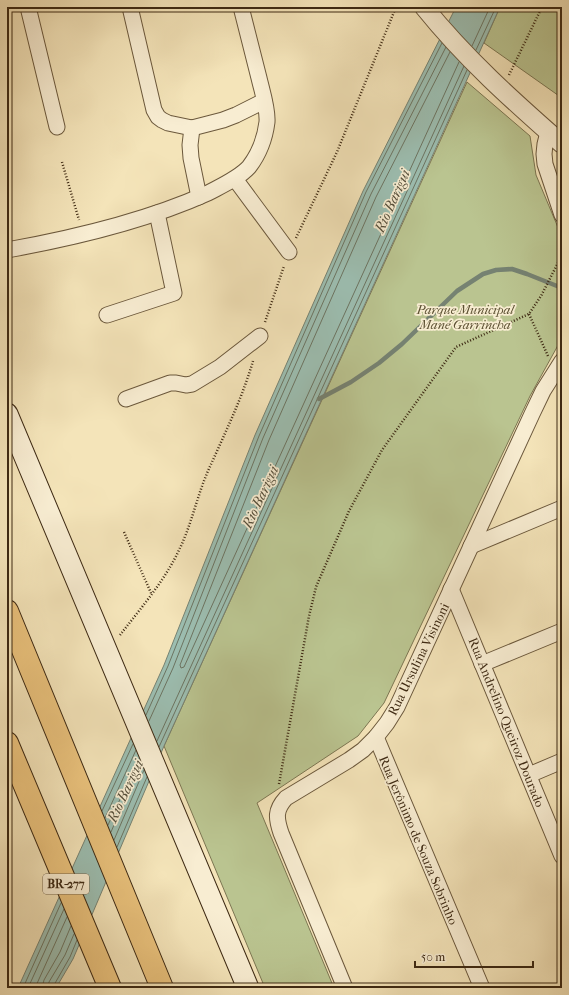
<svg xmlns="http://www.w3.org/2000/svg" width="569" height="995" font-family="'IM FELL French Canon',serif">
	<rect width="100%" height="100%" fill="#f4e4b9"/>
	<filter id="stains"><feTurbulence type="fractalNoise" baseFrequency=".005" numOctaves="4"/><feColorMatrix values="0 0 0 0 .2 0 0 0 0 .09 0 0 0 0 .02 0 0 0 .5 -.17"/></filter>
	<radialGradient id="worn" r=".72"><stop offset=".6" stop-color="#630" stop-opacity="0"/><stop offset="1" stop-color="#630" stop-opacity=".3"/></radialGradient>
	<g fill="#bac490" stroke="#7c7652">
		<polygon points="500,7 562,7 562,98 484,43"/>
		<polygon points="467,82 530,136 536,175 562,237 562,338 530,396 384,703 358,736 257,803 334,988 265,988 164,746"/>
	</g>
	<polygon fill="#9cbeb1" stroke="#768272" points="456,7 500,7 164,746 73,959 56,988 18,988 164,665 255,435 363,191"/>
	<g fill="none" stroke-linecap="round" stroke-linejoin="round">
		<g stroke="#6c7462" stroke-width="1">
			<polyline points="472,46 490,7"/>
			<polyline points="476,50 496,7"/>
			<polyline points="450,52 376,197 269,440 180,665 181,668 184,667 459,62"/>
			<polyline points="146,715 168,666 259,436 366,192 442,43"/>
			<polyline points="149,721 173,668 263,438 371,194 446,47"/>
			<polyline points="157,741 464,66"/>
			<polyline points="159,747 467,70"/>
			<polyline points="102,811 133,744"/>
			<polyline points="105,818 136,750"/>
			<polyline points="108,825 137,763 139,762 140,764 111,832"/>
			<polyline points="114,840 144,770"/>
			<polyline points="117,847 147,777"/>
			<polyline points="23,988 61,903"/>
			<polyline points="28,988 64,909"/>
			<polyline points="35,988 67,917"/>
			<polyline points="42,988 44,980 60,952 71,926"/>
			<polyline points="48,988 49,982 65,955 74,934"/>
			<polyline points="53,988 54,985 70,957 77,940"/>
		</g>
		<polyline stroke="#768272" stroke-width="4.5" points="319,399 351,382 379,363 402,344 457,291 483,274 496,270 512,269 527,274 562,288"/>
		<g stroke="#6b583c" stroke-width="17">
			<g id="minor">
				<polyline points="28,7 57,127"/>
				<polyline points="130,7 154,110 158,117 162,120 168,123 192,128 223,120 236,115 264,101"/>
				<polyline points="192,128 190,145 191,158 199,197"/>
				<polyline points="548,132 545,144 544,154 545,164 562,215"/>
				<polyline points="235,179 289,252"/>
				<path d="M7,250C74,238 146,221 208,193C221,186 239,178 249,167C259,154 265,138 267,122C268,109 262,91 259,78C253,54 247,31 241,7"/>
				<polyline points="107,315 174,293 157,213"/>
				<polyline points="126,399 170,383 176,383 186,385 192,384 220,367 260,336"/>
				<polyline points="471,546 562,508"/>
				<polyline points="451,589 562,856"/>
				<polyline points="482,664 562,631"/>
				<polyline points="376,737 482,988"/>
				<polyline points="529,775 562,761"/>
				<path d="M345,988L281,833C276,818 275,810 286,798L349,760L363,750L376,737L387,723L397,707L532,414L543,391L562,361"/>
			</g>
		</g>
		<g stroke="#6b583c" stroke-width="20">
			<path id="tertiary" d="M424,7C465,58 513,101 562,144"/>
		</g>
		<g stroke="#3d2913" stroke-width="23">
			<polyline id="secondary" points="7,414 248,988"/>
		</g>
		<g stroke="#3d2913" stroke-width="24">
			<g id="motorway">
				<polyline points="7,611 162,988"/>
				<polyline points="7,743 110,988"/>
			</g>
		</g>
		<g stroke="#3d2913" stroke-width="2.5" stroke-dasharray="1 2" stroke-linecap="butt">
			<polyline points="509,75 542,7"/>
			<polyline points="62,162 79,220"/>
			<polyline points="296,238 337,152 396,7"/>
			<polyline points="529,314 548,356"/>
			<polyline points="265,322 284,266"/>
			<polyline points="124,532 151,593"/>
			<path d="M120,635C141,608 166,579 180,548C192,523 197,496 208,471C224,435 242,399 253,361"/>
			<polyline points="279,784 309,616 316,587 349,511 382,450 456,347 529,314 541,296 562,255"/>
		</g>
		<use href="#minor" stroke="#f8edd2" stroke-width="15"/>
		<use href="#tertiary" stroke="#f8edd2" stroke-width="18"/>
		<use href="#secondary" stroke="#f8edd2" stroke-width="21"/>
		<use href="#motorway" stroke="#eac27c" stroke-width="22"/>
	</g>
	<g text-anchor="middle" stroke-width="3.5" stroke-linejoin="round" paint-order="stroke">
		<rect fill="#f8edd2" stroke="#75644c" stroke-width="1" x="43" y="874" width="46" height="20" rx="3"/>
		<g font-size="12" font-weight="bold" fill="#3d2913">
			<text x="66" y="888">BR-277</text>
		</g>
		<g font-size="13" font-style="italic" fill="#5c5032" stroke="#f8edd2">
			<text x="465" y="314">Parque Municipal<tspan x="465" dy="15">Mané Garrincha</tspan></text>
		</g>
		<g font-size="13" fill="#3d2913" stroke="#f8edd2">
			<text transform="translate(418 659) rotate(-64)" y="5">Rua Ursulina Visinoni</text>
			<text transform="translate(507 722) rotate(68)" y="5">Rua Andrelino Queiroz Dourado</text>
			<text transform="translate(419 840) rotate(67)" y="5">Rua Jerônimo de Souza Sobrinho</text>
		</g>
		<g font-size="14" font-style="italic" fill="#554e3a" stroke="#f8edd2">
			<text transform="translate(392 201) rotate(-66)" y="5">Rio Barigui</text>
			<text transform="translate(260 497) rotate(-65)" y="5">Rio Barigui</text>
			<text transform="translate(125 791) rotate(-65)" y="5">Rio Barigui</text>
		</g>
	</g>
	<rect width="569" height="995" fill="none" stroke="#f4e4b9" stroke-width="24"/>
	<rect x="8" y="8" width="553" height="979" fill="none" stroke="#3d2913" stroke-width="2"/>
	<rect x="12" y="12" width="545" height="971" fill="none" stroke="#3d2913"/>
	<path d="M415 961v6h118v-6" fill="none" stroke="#3d2913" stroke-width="2"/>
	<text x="421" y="961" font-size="12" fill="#3d2913" stroke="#f8edd2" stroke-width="3" paint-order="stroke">50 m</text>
	<rect width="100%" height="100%" filter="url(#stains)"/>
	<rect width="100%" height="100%" fill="url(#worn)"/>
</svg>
